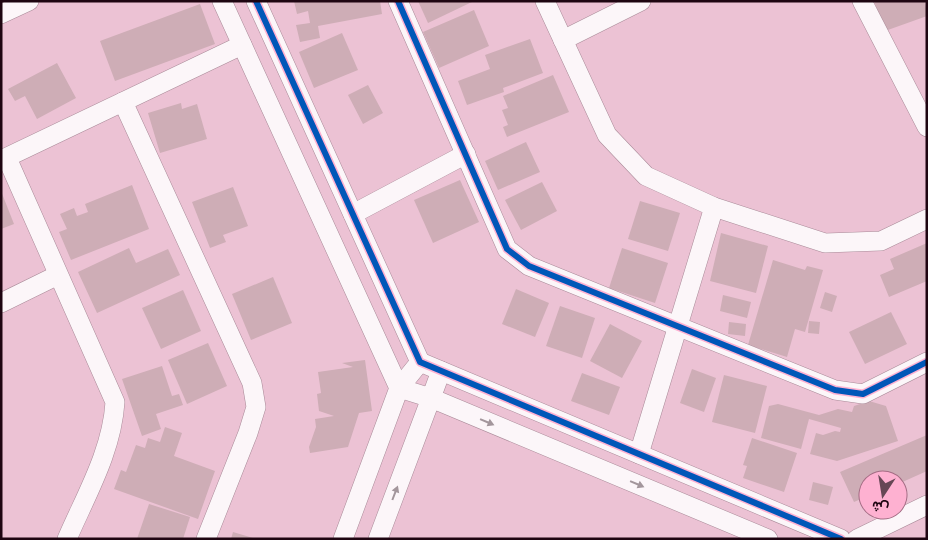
<svg xmlns="http://www.w3.org/2000/svg" width="928" height="540" font-family="Cabin,Vazirmatn,sans-serif">
	<rect width="100%" height="100%" fill="#ecc2d4"/>
	<g fill="#ceadb6">
		<polygon points="294,1 380,1 382,14 318,26 320,38 300,42 296,25 310,23 308,11 297,14"/>
		<polygon points="418,1 474,1 428,23"/>
		<polygon points="874,1 925,1 927,16 885,31"/>
		<polygon points="200,4 215,44 115,81 100,41"/>
		<polygon points="474,10 489,46 439,68 423,32"/>
		<polygon points="342,33 358,70 314,88 299,52"/>
		<polygon points="530,39 543,73 503,88 504,92 467,105 458,81 490,69 485,55"/>
		<polygon points="57,63 76,98 37,119 25,96 15,101 8,89"/>
		<polygon points="553,75 569,112 507,137 503,127 508,125 502,110 508,108 503,96"/>
		<polygon points="368,85 383,113 363,124 348,95"/>
		<polygon points="181,103 182,109 197,104 207,139 160,153 148,113"/>
		<polygon points="526,142 540,172 498,190 485,161"/>
		<polygon points="460,180 479,222 433,243 414,200"/>
		<polygon points="542,182 557,211 521,230 505,200"/>
		<polygon points="132,185 149,229 71,260 59,232 67,229 60,214 74,208 77,216 88,212 85,204"/>
		<polygon points="233,187 248,226 223,235 226,242 210,248 192,202"/>
		<polygon points="1,191 14,224 1,229"/>
		<polygon points="640,201 680,213 668,251 628,239"/>
		<polygon points="721,233 768,246 756,293 710,281"/>
		<polygon points="927,243 927,281 889,297 880,275 894,269 890,259"/>
		<polygon points="129,248 136,263 168,249 180,275 97,313 78,272"/>
		<polygon points="622,248 668,263 655,303 609,288"/>
		<polygon points="773,260 805,270 807,266 823,270 805,332 795,329 787,357 748,345"/>
		<polygon points="273,277 292,323 251,340 232,294"/>
		<polygon points="516,289 549,303 535,337 502,324"/>
		<polygon points="183,290 201,331 161,349 142,308"/>
		<polygon points="825,292 837,296 832,312 820,308"/>
		<polygon points="723,295 751,302 747,318 720,311"/>
		<polygon points="560,306 595,318 582,358 546,346"/>
		<polygon points="891,312 907,344 865,364 849,332"/>
		<polygon points="809,321 820,322 819,334 808,333"/>
		<polygon points="729,322 746,324 745,336 728,334"/>
		<polygon points="610,324 642,341 622,378 590,361"/>
		<polygon points="208,343 227,386 187,404 168,360"/>
		<polygon points="365,360 372,411 359,413 348,447 310,453 309,447 316,427 315,419 334,416 319,411 317,394 321,393 318,372 353,367 342,363"/>
		<polygon points="162,366 172,396 179,394 183,405 156,414 161,429 142,436 122,379"/>
		<polygon points="692,369 716,378 704,412 680,403"/>
		<polygon points="582,373 620,387 609,415 571,401"/>
		<polygon points="724,375 767,386 755,433 712,422"/>
		<polygon points="869,401 886,406 898,441 837,461 810,454 816,433 823,435 835,431 840,432 841,428 809,419 801,449 761,438 769,406 778,404 819,415 838,409 852,412 854,406"/>
		<polygon points="165,427 182,433 174,456 215,471 198,519 114,489 121,470 126,472 136,445 145,448 148,438 160,442"/>
		<polygon points="927,435 927,471 898,484 898,480 868,480 868,496 854,502 840,472"/>
		<polygon points="752,438 797,453 784,492 743,478 747,466 743,465"/>
		<polygon points="813,482 833,487 828,505 809,500"/>
		<polygon points="149,504 190,517 183,539 137,539"/>
		<polygon points="233,532 253,538 253,539 231,539"/>
	</g>
	<g fill="none" stroke-linecap="round" stroke-linejoin="round">
		<g stroke="#a98a98" stroke-width="20">
			<g id="minor">
				<polyline points="222,1 399,388 343,539"/>
				<polyline points="256,1 420,362 841,539"/>
				<polyline points="398,1 507,249 529,266 835,390 863,394 927,362"/>
				<polyline points="545,1 607,135 646,176 714,207 825,243 881,241 927,219"/>
				<polyline points="862,1 927,127"/>
				<polyline points="1,14 29,1"/>
				<polyline points="563,40 641,1"/>
				<polyline points="123,102 252,383 256,407 248,433 206,539"/>
				<path d="M7,158L115,402C112,451 86,495 67,539"/>
				<polyline points="1,160 242,45"/>
				<polyline points="353,214 466,154"/>
				<polyline points="1,303 58,275"/>
				<polyline points="420,362 399,388 431,398 441,371"/>
				<polyline points="639,454 714,207"/>
				<polyline points="378,539 431,398 768,539"/>
				<polyline points="857,539 927,505"/>
			</g>
		</g>
		<use href="#minor" stroke="#fcf6f9" stroke-width="19"/>
		<g stroke="#feb1d1" stroke-width="9">
			<g id="cycleway">
				<polyline points="256,1 420,362 841,539"/>
				<polyline points="398,1 507,249 529,266 835,390 863,394 927,362"/>
			</g>
		</g>
		<use href="#cycleway" stroke="#0057b8" stroke-width="6"/>
	</g>
	<defs><path id="oneway-solid" d="M-6-.8H1V-3.2L6.5 0L1 3.2V.8H-6Z" transform="scale(1.25)"/></defs>
	<g fill="#a3969c">
		<use href="#oneway-solid" transform="translate(487 422) rotate(23)"/>
		<use href="#oneway-solid" transform="translate(637 484) rotate(23)"/>
		<use href="#oneway-solid" transform="translate(395 493) rotate(-69)"/>
	</g>
	<rect width="928" height="540" fill="none" stroke="#1e0511" stroke-width="5"/>
	<g transform="translate(883 495) rotate(192)"><circle r="24" fill="#feb1d1" stroke="#a46c84"/>
	<path d="M0-4L9 19L0 12L-9 19Z" fill="#664755"/>
	<text y="-8" font-size="14" font-weight="bold" text-anchor="middle" fill="#1e0511">ش</text>
	</g>
</svg>
